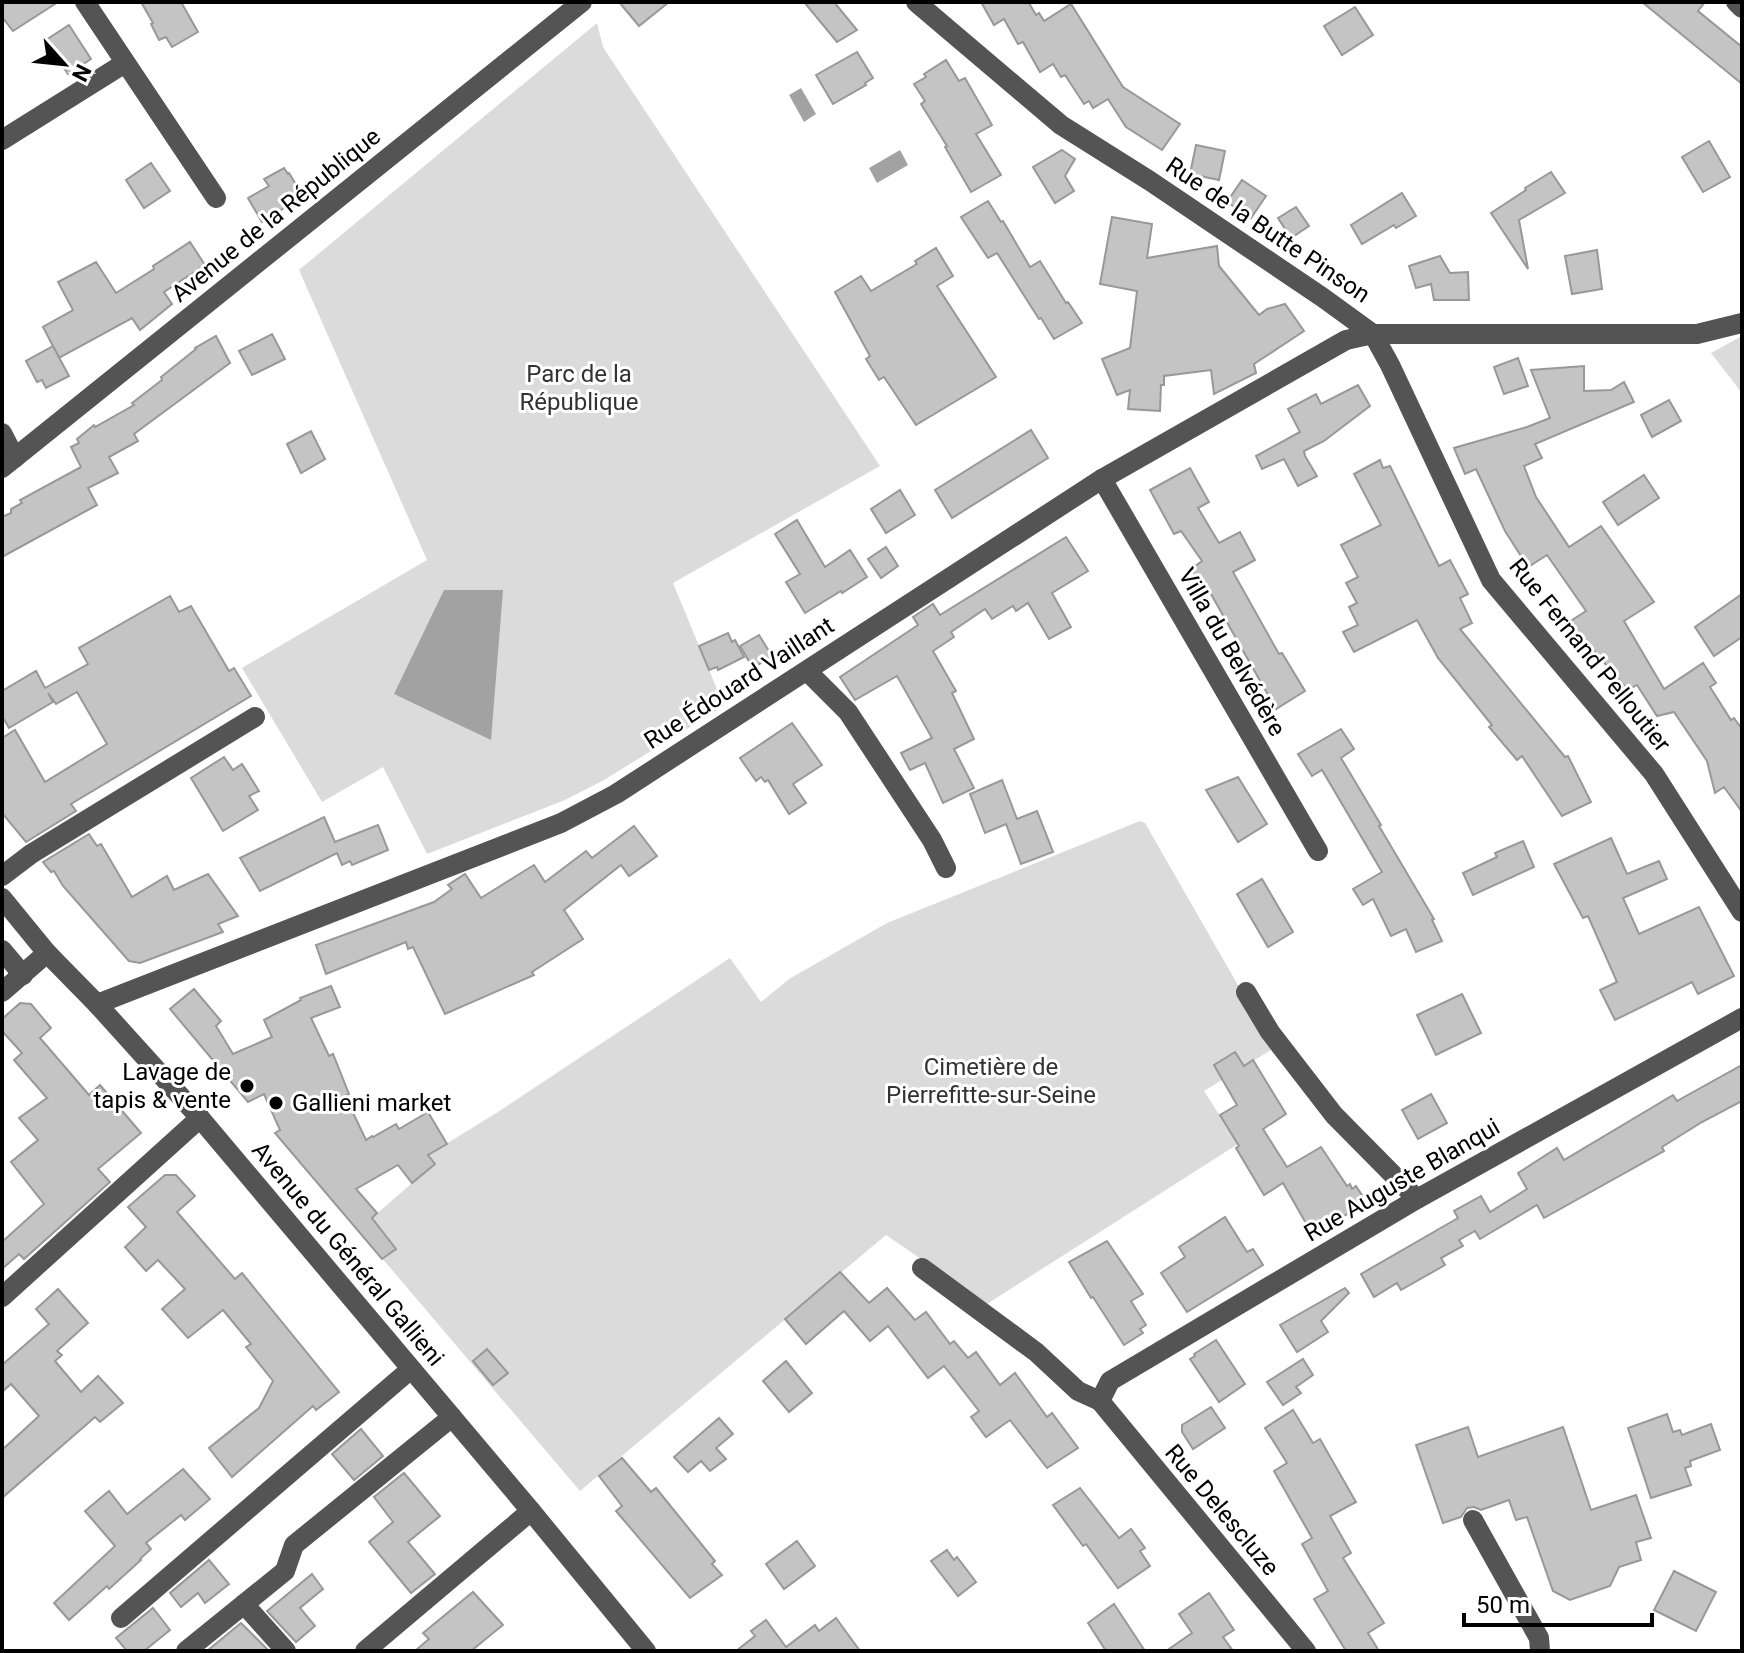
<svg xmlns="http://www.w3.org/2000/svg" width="1744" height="1653" font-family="Roboto,sans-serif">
	<rect width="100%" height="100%" fill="#fff"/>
	<g fill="#dbdbdb">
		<polygon points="597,23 603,47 880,466 673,583 724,706 604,780 565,800 427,854 383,767 322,802 242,668 427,560 299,270"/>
		<polygon points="1742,336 1742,393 1711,353"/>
		<polygon points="1140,821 1145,823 1274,1048 1204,1091 1238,1144 987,1304 886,1235 580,1491 358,1230 434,1164 428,1155 498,1112 730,958 761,1002 789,979 887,923"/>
	</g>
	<g fill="#a2a2a2">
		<polygon points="801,88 816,114 804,122 789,95"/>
		<polygon points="900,150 908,165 877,183 869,168"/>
		<polygon points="444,590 503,590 491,740 394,694"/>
	</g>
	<g fill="#c4c4c4" stroke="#989898" stroke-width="2">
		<polygon points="2,2 58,2 13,31 2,17"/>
		<polygon points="141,2 181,2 198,32 172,47 166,37 159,40 151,24 153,23"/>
		<polygon points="619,2 669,2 639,26"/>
		<polygon points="804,2 834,2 857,30 837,42"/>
		<polygon points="981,2 1031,2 1029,3 1036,15 1039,13 1044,21 1071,4 1123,87 1180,124 1162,150 1126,127 1108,99 1093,108 1089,101 1084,104 1065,75 1061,77 1053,64 1040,72 1023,42 1018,44 1004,19 994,25"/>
		<polygon points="1642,2 1705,2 1698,11 1742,47 1742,84"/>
		<polygon points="1355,7 1373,35 1342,55 1324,26"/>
		<polygon points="69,25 91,59 68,74 46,40"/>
		<polygon points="857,52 873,78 865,83 866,85 833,104 816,75"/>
		<polygon points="946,60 959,81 965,78 992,125 976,134 1001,175 971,192 945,147 947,146 921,104 925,101 914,84 926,77 924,74"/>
		<polygon points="1709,141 1730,177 1703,192 1682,157"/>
		<polygon points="1196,145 1225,151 1219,180 1190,174"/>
		<polygon points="1062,150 1075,159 1065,176 1074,191 1055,203 1033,167"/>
		<polygon points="151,163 170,191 144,208 126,180"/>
		<polygon points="284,168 288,174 289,173 303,196 262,222 248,198 269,186 264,179"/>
		<polygon points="1551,172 1565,193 1519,220 1528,269 1491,213 1526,190 1525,188"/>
		<polygon points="1242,180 1266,196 1251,218 1227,202"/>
		<polygon points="1402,193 1416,216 1396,228 1394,225 1362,244 1351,225"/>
		<polygon points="988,201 1001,222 1003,221 1030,267 1040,261 1066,303 1068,302 1082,323 1054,339 1041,318 1039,319 997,253 988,258 961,217"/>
		<polygon points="1296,207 1309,226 1291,238 1278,218"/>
		<polygon points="1112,217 1152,224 1147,258 1217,246 1219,266 1259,315 1267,309 1285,304 1304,331 1254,364 1256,373 1214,394 1211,370 1164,376 1164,385 1161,385 1160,411 1128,409 1130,390 1117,395 1102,359 1130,348 1137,291 1100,284"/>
		<polygon points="190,242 205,265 164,292 172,304 140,330 132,318 59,358 43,327 73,310 58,282 96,262 116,293 154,269 153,266"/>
		<polygon points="936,248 953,276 937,286 996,377 916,425 884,377 879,380 866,359 870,356 835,292 861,276 871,291 917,264 915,261"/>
		<polygon points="1597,250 1602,289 1572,294 1565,256"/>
		<polygon points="1440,256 1450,273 1468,272 1469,300 1434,300 1431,284 1416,288 1409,266"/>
		<polygon points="272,334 285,359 252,375 239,351"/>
		<polygon points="216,336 230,363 134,434 138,441 109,457 118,473 88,488 97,505 2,557 2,517 11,513 11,509 22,503 20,500 81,467 71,447 79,443 77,439 94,425 95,427 134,405 132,403 162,380 161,377 196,349 195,348"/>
		<polygon points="53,346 69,376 46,388 42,380 37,382 26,361"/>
		<polygon points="1518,358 1528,386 1504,394 1494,367"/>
		<polygon points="1584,366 1584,391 1611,390 1624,382 1634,402 1535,444 1542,458 1524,466 1536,497 1569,547 1601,526 1654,602 1624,621 1664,689 1703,663 1716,683 1710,687 1731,720 1734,718 1742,729 1742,812 1724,787 1715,793 1707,761 1674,712 1657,716 1637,685 1628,690 1588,644 1584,646 1569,622 1586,611 1547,555 1528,567 1505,531 1476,469 1465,474 1454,448 1527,427 1550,418 1531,370"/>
		<polygon points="1358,385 1370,406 1324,441 1304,451 1305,456 1317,476 1298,486 1284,459 1262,469 1256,456 1300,432 1288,409 1316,394 1321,404"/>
		<polygon points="1669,400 1681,421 1652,437 1641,415"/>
		<polygon points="1031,430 1048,458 952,518 935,490"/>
		<polygon points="311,431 325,459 301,473 287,444"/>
		<polygon points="1380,460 1383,468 1390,466 1439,566 1450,560 1468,594 1460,598 1472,623 1460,629 1565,757 1568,756 1591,802 1562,816 1522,756 1517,760 1489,727 1492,725 1438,658 1417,620 1354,652 1343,632 1358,625 1349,607 1357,603 1346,583 1358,577 1341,545 1381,525 1354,474"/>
		<polygon points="1190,468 1209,502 1198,508 1219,543 1240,532 1255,560 1233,572 1279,654 1282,653 1305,691 1276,709 1207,587 1202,590 1191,569 1202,561 1181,531 1174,534 1150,490"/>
		<polygon points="1644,475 1659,498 1618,525 1603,502"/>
		<polygon points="900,490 915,515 886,533 871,509"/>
		<polygon points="797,520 825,567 850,550 867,577 842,593 841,591 805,613 786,582 800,574 775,534"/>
		<polygon points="1066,537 1088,571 1052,593 1071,627 1049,639 1028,603 1016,611 1013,606 992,619 985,609 951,632 954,637 933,651 956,691 952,693 974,739 954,749 974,788 943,803 925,763 910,770 901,753 932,738 897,676 855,700 840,677 918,625 913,617 933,604 940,615"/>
		<polygon points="886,547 898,566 881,578 868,559"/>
		<polygon points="1742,594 1742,637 1714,656 1695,627"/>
		<polygon points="170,596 179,612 191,606 229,671 234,668 251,696 71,804 76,811 26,842 2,813 2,738 15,730 45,782 107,744 77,692 56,704 48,693 53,702 9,728 2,716 2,691 36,671 45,688 88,664 79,648"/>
		<polygon points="728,633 732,642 735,640 744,657 718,670 717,667 709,670 699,646"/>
		<polygon points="759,635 772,656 753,668 740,646"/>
		<polygon points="792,723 822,765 793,784 806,803 789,814 768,780 765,782 761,777 756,781 740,758"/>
		<polygon points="1341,729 1354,749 1341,758 1381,825 1379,826 1434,919 1432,920 1442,941 1416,952 1406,929 1391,936 1373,899 1363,905 1353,889 1382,872 1322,770 1312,776 1298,754"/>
		<polygon points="224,757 233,770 242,764 259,791 249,796 258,810 223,831 191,778"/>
		<polygon points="1238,777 1267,824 1238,842 1206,790"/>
		<polygon points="1002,780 1017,819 1037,811 1053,852 1021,864 1006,824 985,833 970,794"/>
		<polygon points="324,817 335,842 378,825 388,850 352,865 350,861 342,865 337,853 260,891 240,858"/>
		<polygon points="634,826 657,856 629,876 621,865 564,910 583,939 532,972 534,975 445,1014 413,947 408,949 406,942 326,974 316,945 434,902 452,889 448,885 465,874 481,898 534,865 545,882 586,851 592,858"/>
		<polygon points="89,834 97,846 101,844 132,897 167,876 174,890 208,874 238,916 218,924 223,932 140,963 129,961 63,886 54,871 51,872 43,862"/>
		<polygon points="1611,838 1627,874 1659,861 1667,879 1623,898 1639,934 1699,907 1734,976 1698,994 1692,982 1615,1020 1600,990 1617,982 1588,916 1583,918 1554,864"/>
		<polygon points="1523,841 1534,867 1473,895 1463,873 1497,857 1495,853"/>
		<polygon points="1262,879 1293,932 1268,947 1237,894"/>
		<polygon points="331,986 340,1007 311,1018 329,1056 333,1054 349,1094 345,1096 366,1140 372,1136 373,1137 396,1124 399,1129 428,1112 447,1144 428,1155 435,1164 412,1183 398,1165 356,1189 377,1213 372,1218 396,1249 382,1259 275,1133 280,1130 264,1094 248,1102 170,1009 194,989 221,1021 216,1026 233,1054 272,1037 264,1020 301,1000 300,998"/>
		<polygon points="1462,994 1481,1033 1436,1055 1417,1015"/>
		<polygon points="20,1003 31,1004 51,1028 40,1038 89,1095 100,1085 141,1133 98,1169 110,1182 24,1259 19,1254 2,1269 2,1242 44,1204 11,1162 38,1140 19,1118 47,1098 14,1060 22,1053 2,1031 2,1019"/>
		<polygon points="1235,1052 1244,1066 1253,1060 1286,1114 1263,1129 1287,1167 1321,1147 1347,1186 1350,1184 1352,1189 1356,1186 1367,1203 1312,1234 1283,1183 1264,1195 1236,1148 1239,1146 1220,1115 1237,1105 1214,1065"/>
		<polygon points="1742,1065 1742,1101 1702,1122 1662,1147 1664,1151 1544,1218 1537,1205 1480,1239 1475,1231 1459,1240 1463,1246 1441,1258 1445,1265 1401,1290 1397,1283 1374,1297 1361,1274 1458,1218 1454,1211 1481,1196 1490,1212 1527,1189 1518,1173 1557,1148 1564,1160 1673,1095 1677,1101"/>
		<polygon points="1431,1094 1447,1123 1418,1139 1402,1110"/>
		<polygon points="165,1175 176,1175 195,1196 177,1212 235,1279 242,1273 339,1392 316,1410 313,1406 232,1477 209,1448 259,1408 273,1381 246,1347 251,1344 223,1310 188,1338 162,1309 185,1289 158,1260 146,1271 125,1247 146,1227 128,1207"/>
		<polygon points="1225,1217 1247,1252 1253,1249 1263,1265 1187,1312 1161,1273 1185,1257 1179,1247"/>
		<polygon points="1107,1241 1143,1294 1131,1301 1146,1325 1140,1329 1143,1333 1124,1345 1093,1297 1091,1298 1069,1262"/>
		<polygon points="840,1272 869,1303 887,1288 915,1320 926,1312 950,1344 954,1341 968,1358 976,1352 1000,1385 1015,1373 1047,1417 1052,1413 1078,1448 1047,1468 1010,1420 986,1437 971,1417 979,1411 944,1366 928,1378 888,1326 870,1341 844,1311 806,1344 785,1319"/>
		<polygon points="1345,1288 1349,1293 1321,1321 1328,1332 1297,1352 1280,1325"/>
		<polygon points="58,1289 88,1323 57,1351 62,1355 55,1361 81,1392 98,1376 123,1403 100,1422 95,1417 2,1498 2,1450 39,1416 11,1384 2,1392 2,1365 49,1324 36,1309"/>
		<polygon points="1216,1340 1245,1384 1219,1402 1190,1359 1195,1356 1194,1354"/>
		<polygon points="487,1349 508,1373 493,1385 473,1361"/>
		<polygon points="1303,1359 1313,1375 1296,1387 1301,1393 1283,1405 1267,1382"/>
		<polygon points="786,1361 812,1393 789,1412 763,1381"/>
		<polygon points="1211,1407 1225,1428 1193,1449 1182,1432 1182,1425"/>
		<polygon points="1293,1410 1313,1443 1320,1439 1356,1502 1330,1516 1351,1553 1343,1558 1384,1623 1368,1633 1379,1651 1346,1651 1314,1599 1328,1591 1302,1544 1312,1538 1274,1471 1287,1463 1265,1428"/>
		<polygon points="1667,1414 1673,1432 1680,1430 1682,1435 1711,1424 1720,1450 1690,1461 1691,1466 1685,1468 1691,1485 1651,1498 1628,1428"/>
		<polygon points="719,1418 733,1434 716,1448 726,1459 710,1471 701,1461 688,1472 674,1457"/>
		<polygon points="1468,1427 1478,1457 1563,1427 1591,1510 1636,1495 1651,1538 1636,1542 1641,1560 1619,1567 1610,1586 1570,1600 1553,1591 1527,1517 1516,1520 1509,1500 1481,1510 1474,1507 1467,1508 1461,1517 1443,1523 1416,1445"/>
		<polygon points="361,1429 383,1456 354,1480 332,1454"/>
		<polygon points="622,1458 651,1492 656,1488 715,1561 712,1564 722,1575 690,1598 616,1511 622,1506 599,1476"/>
		<polygon points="183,1469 210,1499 185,1520 181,1515 146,1543 151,1549 140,1559 141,1560 109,1589 107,1586 69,1620 54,1603 115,1546 85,1511 109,1491 127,1514"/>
		<polygon points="404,1473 440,1516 408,1542 435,1574 411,1593 369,1542 393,1522 374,1497"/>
		<polygon points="1080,1488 1119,1538 1131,1529 1145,1548 1140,1551 1150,1566 1118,1588 1086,1544 1083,1546 1053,1505"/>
		<polygon points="797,1541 815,1566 784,1589 766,1564"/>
		<polygon points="947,1550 954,1560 957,1557 976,1582 958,1596 931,1561"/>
		<polygon points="209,1560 229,1584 205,1603 198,1593 181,1607 170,1593"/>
		<polygon points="1674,1571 1716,1592 1696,1631 1654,1610"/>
		<polygon points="312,1574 323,1589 300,1608 315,1626 296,1642 267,1611"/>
		<polygon points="473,1592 503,1625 471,1651 415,1651 429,1639 423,1633"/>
		<polygon points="1209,1593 1234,1630 1223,1637 1233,1651 1166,1651 1192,1633 1179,1614"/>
		<polygon points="1114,1604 1145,1651 1106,1651 1088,1623"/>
		<polygon points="153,1608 170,1630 144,1651 127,1651 116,1638"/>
		<polygon points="836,1618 860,1651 736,1651 755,1636 751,1631 766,1620 786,1647 815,1625 819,1631"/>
		<polygon points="241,1623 269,1651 207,1651"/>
	</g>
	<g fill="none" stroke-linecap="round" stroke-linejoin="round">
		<g stroke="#545454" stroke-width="20">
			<polyline points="85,2 216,198"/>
			<polyline points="916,2 1061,125 1150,181 1322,297 1373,334 1697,334 1742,323"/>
			<polyline points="1736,2 1742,8"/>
			<polyline points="2,140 125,63"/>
			<polyline points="2,433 15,458"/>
			<polyline points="2,468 582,2"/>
			<polyline points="1102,479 1318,851"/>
			<polyline points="807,671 848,712 932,840 946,868"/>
			<polyline points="2,876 31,854 255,717"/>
			<polyline points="2,898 47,953 97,1004 200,1118 531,1511 646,1651"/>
			<polyline points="2,950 23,975"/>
			<polyline points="2,992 47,953"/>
			<polyline points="1246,992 1270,1032 1334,1115 1417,1199"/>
			<polyline points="97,1004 561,823 616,794 1102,479 1346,340 1373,334 1390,365 1491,580 1654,774 1742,912"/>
			<polyline points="922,1268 1036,1352 1078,1391 1100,1401"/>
			<polyline points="2,1297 200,1118"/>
			<polyline points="1100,1401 1110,1381 1417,1199 1742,1018"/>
			<polyline points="1100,1401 1306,1651"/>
			<polyline points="1473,1520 1539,1638 1540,1651"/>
			<polyline points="244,1604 286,1651"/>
			<polyline points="121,1618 411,1369"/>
			<polyline points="186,1651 285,1571 294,1545 452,1417"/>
			<polyline points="365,1651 531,1511"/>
		</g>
	</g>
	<g fill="#000" stroke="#fff" stroke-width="3">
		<circle cx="247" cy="1086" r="8"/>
		<circle cx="276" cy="1103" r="8"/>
	</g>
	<g text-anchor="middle" stroke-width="6" stroke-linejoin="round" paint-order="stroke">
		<g font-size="24" fill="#000" stroke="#fff">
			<text transform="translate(276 215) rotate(-39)" y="8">Avenue de la République</text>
			<text transform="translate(1268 230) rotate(34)" y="8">Rue de la Butte Pinson</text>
			<text transform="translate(1232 652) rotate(60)" y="8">Villa du Belvédère</text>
			<text transform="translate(1590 655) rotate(51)" y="8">Rue Fernand Pelloutier</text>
			<text transform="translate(739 683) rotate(-33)" y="8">Rue Édouard Vaillant</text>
			<text transform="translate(1402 1180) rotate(-30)" y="8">Rue Auguste Blanqui</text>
			<text transform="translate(348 1254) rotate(50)" y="8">Avenue du Général Gallieni</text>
			<text transform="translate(1222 1510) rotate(50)" y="8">Rue Delescluze</text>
		</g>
		<g font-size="24" fill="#323232" stroke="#fff">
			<text x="579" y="382">Parc de la<tspan x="579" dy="28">République</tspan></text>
			<text x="991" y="1075">Cimetière de<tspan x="991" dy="28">Pierrefitte-sur-Seine</tspan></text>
		</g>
		<g font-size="24" fill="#000" stroke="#fff" text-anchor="end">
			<text x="231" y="1080">Lavage de<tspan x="231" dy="28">tapis &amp; vente</tspan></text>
			<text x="292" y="1111" text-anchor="start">Gallieni market</text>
		</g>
	</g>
	<rect width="1744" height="1653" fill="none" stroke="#000000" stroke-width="8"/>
	<g transform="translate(64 64) rotate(117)" stroke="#ffffff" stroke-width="6" paint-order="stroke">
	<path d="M0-6L14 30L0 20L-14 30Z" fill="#000000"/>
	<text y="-12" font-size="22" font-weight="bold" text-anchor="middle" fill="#000000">N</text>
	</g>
	<path d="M1464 1613v12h188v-12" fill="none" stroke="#000000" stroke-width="4"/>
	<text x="1476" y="1613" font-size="24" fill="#000000" stroke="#ffffff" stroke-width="6" paint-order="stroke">50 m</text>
</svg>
